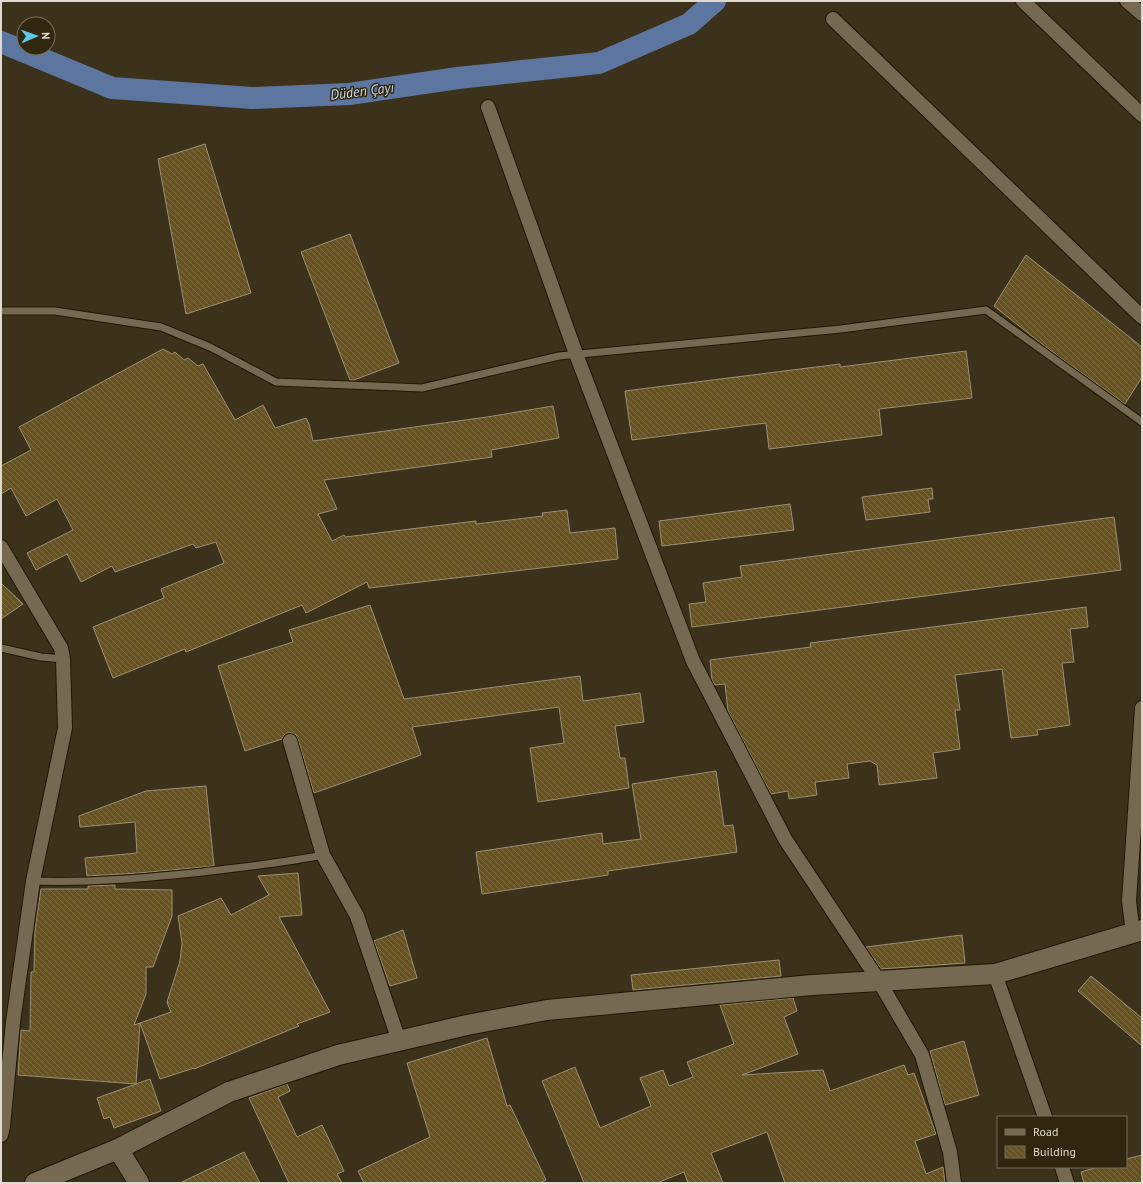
<svg xmlns="http://www.w3.org/2000/svg" width="1143" height="1184" font-family="'PT Sans',sans-serif">
	<defs>
		<pattern id="building-back-hatch" width="6" height="6" patternUnits="userSpaceOnUse"><rect width="6" height="6" fill="#675322"/><path d="M-1 5l2 2M0 0l6 6M5-1l2 2" fill="none" stroke="#7c6b41"/></pattern>
	</defs>
	<rect width="100%" height="100%" fill="#3c311a"/>
	<g fill="none" stroke-linecap="round" stroke-linejoin="round">
		<polyline stroke="#5c769f" stroke-width="22" points="1,42 112,88 252,98 349,94 458,78 599,63 689,24 715,1"/>
	</g>
	<g fill="url(#building-back-hatch)" stroke="#9b8f76">
		<polygon points="205,144 251,293 186,314 158,159"/>
		<polygon points="350,234 399,363 354,380 350,380 301,252"/>
		<polygon points="1026,255 1142,347 1142,377 1125,404 1047,348 994,306"/>
		<polygon points="163,349 172,354 175,352 184,360 188,358 198,366 203,364 235,420 263,405 275,428 306,418 309,424 313,441 487,417 553,406 559,438 491,450 492,457 324,480 337,509 318,514 332,541 344,535 345,537 476,521 476,524 543,516 542,513 567,510 570,533 615,528 618,559 369,588 367,582 306,613 302,605 186,652 185,649 113,678 93,627 164,598 161,589 224,563 216,542 196,548 193,544 115,572 112,566 81,582 67,554 36,570 27,553 73,530 57,499 26,516 11,488 1,494 1,466 31,450 19,427"/>
		<polygon points="966,351 972,398 879,409 882,435 769,449 766,423 632,440 625,391 840,364 840,367"/>
		<polygon points="932,488 933,499 928,499 930,512 866,520 862,497"/>
		<polygon points="790,504 794,530 662,546 659,521"/>
		<polygon points="1114,517 1121,570 692,627 689,604 706,602 703,583 742,577 740,566"/>
		<polygon points="1,583 23,604 1,619"/>
		<polygon points="370,605 404,699 580,676 583,701 640,693 644,722 615,726 620,758 625,758 629,788 538,802 530,748 564,743 559,707 412,727 421,755 314,793 298,739 296,735 292,733 287,733 284,735 282,739 245,751 218,666 293,642 289,630"/>
		<polygon points="1086,607 1088,627 1070,629 1074,662 1062,663 1070,725 1037,730 1038,735 1011,738 1002,669 955,675 960,710 955,710 960,749 933,753 937,778 879,785 877,765 870,761 847,764 849,778 815,782 817,795 789,799 788,791 771,794 728,711 725,684 715,685 712,680 710,660 811,647 810,643"/>
		<polygon points="716,771 724,826 733,825 737,852 608,871 608,875 482,894 476,852 602,833 603,844 641,839 632,784"/>
		<polygon points="206,786 214,866 139,873 87,876 85,858 137,853 135,822 80,827 79,816 146,791"/>
		<polygon points="298,873 302,915 279,917 330,1012 297,1024 299,1026 194,1069 194,1068 160,1079 140,1023 171,1012 167,1002 180,961 182,943 178,916 221,898 231,915 269,895 258,876"/>
		<polygon points="115,885 115,889 172,890 172,916 153,967 146,967 146,994 134,1025 140,1023 136,1084 18,1075 21,1030 30,1031 31,972 34,972 35,930 41,889 88,889 88,886"/>
		<polygon points="403,930 417,978 390,986 374,941"/>
		<polygon points="962,935 965,963 881,969 866,947"/>
		<polygon points="779,960 781,976 633,990 631,975"/>
		<polygon points="1091,976 1142,1018 1142,1046 1078,991"/>
		<polygon points="793,998 797,1011 784,1017 798,1054 742,1075 823,1070 830,1091 904,1065 908,1075 914,1073 936,1134 915,1141 926,1174 943,1167 945,1183 785,1183 767,1132 711,1153 723,1183 688,1183 684,1172 657,1183 584,1183 542,1081 575,1067 600,1128 651,1106 640,1078 663,1070 669,1086 693,1077 687,1062 734,1044 720,1005"/>
		<polygon points="487,1038 507,1106 510,1105 546,1180 539,1183 364,1183 358,1171 430,1137 407,1063"/>
		<polygon points="964,1041 979,1095 945,1105 930,1051"/>
		<polygon points="150,1079 161,1111 114,1128 110,1117 104,1119 97,1098"/>
		<polygon points="287,1084 290,1091 278,1097 297,1137 322,1125 344,1171 337,1174 342,1183 289,1183 249,1098"/>
		<polygon points="244,1152 260,1183 180,1183"/>
		<polygon points="1142,1155 1142,1183 1084,1183 1081,1172 1098,1167 1126,1167 1126,1159"/>
	</g>
	<g fill="none" stroke-linecap="round" stroke-linejoin="round">
		<g stroke="#221903" stroke-width="9">
			<g id="lane">
				<polyline points="1,311 55,311 161,327 210,347 276,382 422,388 559,356 841,329 986,310 1142,422"/>
				<polyline points="1,648 41,657 63,659"/>
				<path d="M33,881C90,883 146,878 203,872C243,867 283,863 323,855"/>
			</g>
		</g>
		<g stroke="#221903" stroke-width="16">
			<g id="street">
				<polyline points="1023,1 1142,115"/>
				<polyline points="1127,1 1142,14"/>
				<polyline points="833,19 1142,317"/>
				<polyline points="488,107 576,354 693,661 785,839 879,981 922,1055 950,1152 954,1183"/>
				<polyline points="1,547 61,648 63,659 65,728 33,881 13,1022 3,1126 1,1135"/>
				<polyline points="290,741 323,855 357,916 399,1041"/>
				<polyline points="1133,933 1129,901 1142,708"/>
				<polyline points="995,974 1045,1117"/>
				<polyline points="1062,1167 1067,1183"/>
			</g>
		</g>
		<g stroke="#221903" stroke-width="22">
			<g id="secondary">
				<polyline points="118,1149 139,1183"/>
				<polyline points="35,1183 118,1149 229,1092 338,1055 467,1025 547,1010 812,985 995,974 1142,930"/>
			</g>
		</g>
		<use href="#lane" stroke="#756951" stroke-width="7"/>
		<use href="#street" stroke="#756951" stroke-width="14"/>
		<use href="#secondary" stroke="#756951" stroke-width="20"/>
	</g>
	<g text-anchor="middle" stroke-width="3" stroke-linejoin="round" paint-order="stroke">
		<g font-size="14" font-style="italic" fill="#c7d8f2" stroke="#312711">
			<text transform="translate(362 91) rotate(-7)" y="5">Düden Çayı</text>
		</g>
	</g>
	<rect width="1143" height="1184" fill="none" stroke="#e0dacc" stroke-width="4"/>
	<rect x="997" y="1116" width="130" height="52" fill="#312711" stroke="#776f5c"/>
	<rect x="1005" y="1129" width="20" height="6" fill="#756951" stroke="#776f5c"/>
	<text x="1033" y="1136" font-size="12" fill="#e0dacc">Road</text>
	<rect x="1005" y="1146" width="20" height="12" fill="url(#building-back-hatch)" stroke="#776f5c"/>
	<text x="1033" y="1156" font-size="12" fill="#e0dacc">Building</text>
	<g transform="translate(36 36) rotate(88)"><circle r="19" fill="#312711" stroke="#776f5c"/>
	<path d="M0-3L7 15L0 10L-7 15Z" fill="#5dc7e8"/>
	<text y="-6" font-size="11" font-weight="bold" text-anchor="middle" fill="#e0dacc">N</text>
	</g>
</svg>
